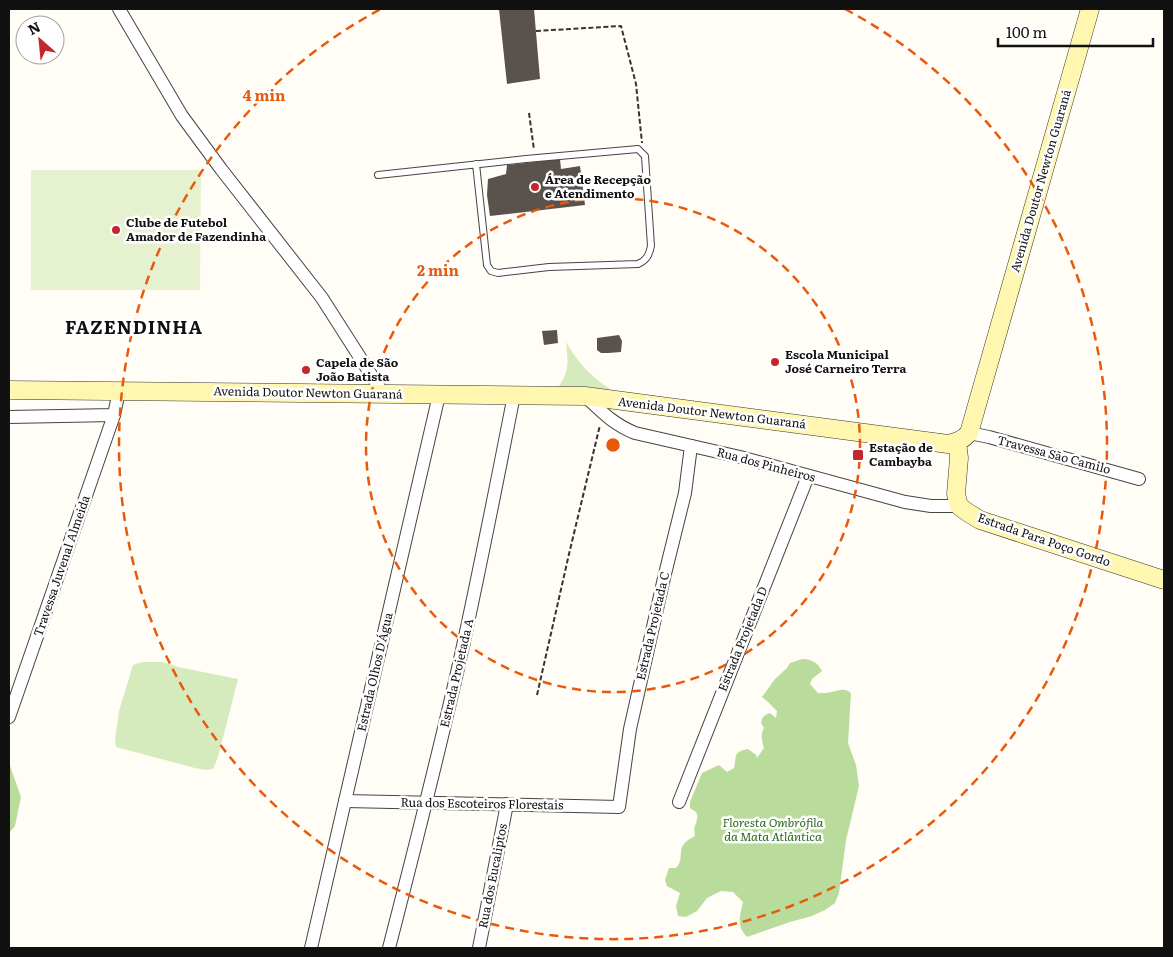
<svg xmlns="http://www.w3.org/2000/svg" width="1173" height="957" font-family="Literata,serif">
	<rect width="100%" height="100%" fill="#fffdf5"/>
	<g fill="#d5ebbd">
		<path d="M566,342C577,361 591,377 610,389L608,390L558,388C570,369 568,363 566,342Z"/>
		<polygon points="142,662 163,662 178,667 238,679 218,757 213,769 206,770 195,768 116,747 115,740 119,711 133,665"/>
	</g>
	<g fill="#b9dc9c">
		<path d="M802,659C812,659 818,663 822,671L812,679L810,684L818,693C818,693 826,693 826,693C836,692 843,686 851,693L848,743L856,765L859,786L846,840L839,893L835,903L825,910L812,916L790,922L747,937C736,926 740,915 743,902L733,892L721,891L707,898L697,911L686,917L678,916L676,906L680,893L667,886L665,880L669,868H676C684,860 678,851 684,844C686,841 691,838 695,836C693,825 696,827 697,819C698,817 697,814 696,812L690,808V802L702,773L719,765L727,772L734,768C737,755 733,752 748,749L756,755L757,758L764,748C762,741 760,735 764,728L761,723C762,717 764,715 770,713L776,718L777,711L768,702L762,697L775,679L787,668L790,663Z"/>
		<polygon points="9,763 21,797 15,826 9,833"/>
	</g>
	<polygon fill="#e6f2cf" points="31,170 201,170 200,290 31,290"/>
	<g fill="#5a524d">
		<polygon points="499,9 534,9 540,79 507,84"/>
		<polygon points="560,159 561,169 580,166 585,205 490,216 487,195 488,179 506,174 507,165"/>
		<polygon points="557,330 558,343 544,345 542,331"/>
		<polygon points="619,335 622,341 621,352 608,353 601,353 597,350 597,338"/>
	</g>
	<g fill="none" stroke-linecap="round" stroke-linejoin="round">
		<g stroke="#444" stroke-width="8">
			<path id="lane" d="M378,175L526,159L638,149L645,156L651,246C649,255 647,260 638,264L549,267L498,273L491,271L487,265L476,164"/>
		</g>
		<g stroke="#444" stroke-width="14">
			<g id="street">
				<polyline points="119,9 182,116 221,169 322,298 384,395"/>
				<path d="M585,396C602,412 613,424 635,433L740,457L905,502L931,506H959"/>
				<polyline points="9,417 114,415 119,391"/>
				<polyline points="969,433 989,437 1139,479"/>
				<polyline points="9,717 114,415"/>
				<polyline points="345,801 619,807 630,729 664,578 685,493 691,446"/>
				<polyline points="679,802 808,476"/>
				<polyline points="311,948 439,395"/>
				<path d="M389,948C414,851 439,753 461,655C480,568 497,482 514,395"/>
				<polyline points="479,948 507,804"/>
			</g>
		</g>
		<g stroke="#333" stroke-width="19">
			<g id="secondary">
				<path d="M9,390L585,396L948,444C957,442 963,440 969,433L1090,9"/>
				<polyline points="957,442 959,458 956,494 959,506 967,512 980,520 1164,580"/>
			</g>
		</g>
		<g stroke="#333" stroke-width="2" stroke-dasharray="5 2.5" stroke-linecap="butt">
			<polyline points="536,31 621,26 636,84 642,143"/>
			<polyline points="529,113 534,150"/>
			<polyline points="537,695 569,554 600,425"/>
		</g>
		<use href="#lane" stroke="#fff" stroke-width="6"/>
		<use href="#street" stroke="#fff" stroke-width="12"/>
		<use href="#secondary" stroke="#fff6b0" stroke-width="18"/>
	</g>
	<g fill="none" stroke="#e8590c" stroke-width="2.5" stroke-dasharray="9 6">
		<circle cx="613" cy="445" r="247"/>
		<path d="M845 9A494 494 0 1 1 381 9"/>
	</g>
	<g fill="#c4262e" stroke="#fff" stroke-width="2">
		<circle cx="535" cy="187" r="5"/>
		<circle cx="116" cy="230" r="5"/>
		<circle cx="775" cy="362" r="5"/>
		<circle cx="306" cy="370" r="5"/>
		<rect x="852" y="449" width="12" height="12" rx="2.5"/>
	</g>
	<g text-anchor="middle" stroke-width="5" stroke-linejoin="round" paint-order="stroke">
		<g font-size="12" font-weight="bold" fill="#111" stroke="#fff" text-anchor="start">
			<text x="545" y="184">Área de Recepção<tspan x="545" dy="14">e Atendimento</tspan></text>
			<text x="126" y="227">Clube de Futebol<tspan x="126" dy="14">Amador de Fazendinha</tspan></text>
			<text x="785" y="359">Escola Municipal<tspan x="785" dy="14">José Carneiro Terra</tspan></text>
			<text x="316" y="367">Capela de São<tspan x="316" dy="14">João Batista</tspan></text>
			<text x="869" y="452">Estação de<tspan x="869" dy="14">Cambayba</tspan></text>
		</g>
		<g font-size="12" fill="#111" stroke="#fff">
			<text transform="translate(1041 181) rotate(-74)" y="4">Avenida Doutor Newton Guaraná</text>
			<text transform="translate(308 393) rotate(1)" y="4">Avenida Doutor Newton Guaraná</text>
			<text transform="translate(712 413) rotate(7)" y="4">Avenida Doutor Newton Guaraná</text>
			<text transform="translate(1054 455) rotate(15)" y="4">Travessa São Camilo</text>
			<text transform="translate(766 465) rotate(15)" y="4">Rua dos Pinheiros</text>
			<text transform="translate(1044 540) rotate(19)" y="4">Estrada Para Poço Gordo</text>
			<text transform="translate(62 566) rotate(-71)" y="4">Travessa Juvenal Almeida</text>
			<text transform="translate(653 626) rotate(-77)" y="4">Estrada Projetada C</text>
			<text transform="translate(743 639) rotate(-68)" y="4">Estrada Projetada D</text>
			<text transform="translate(375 672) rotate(-77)" y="4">Estrada Olhos D'Água</text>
			<text transform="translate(457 673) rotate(-77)" y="4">Estrada Projetada A</text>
			<text transform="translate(482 804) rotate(1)" y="4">Rua dos Escoteiros Florestais</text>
			<text transform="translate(493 876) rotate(-79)" y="4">Rua dos Eucaliptos</text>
		</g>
		<g font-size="12" font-style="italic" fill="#2f6b1f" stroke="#fff">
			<text x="773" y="827">Floresta Ombrófila<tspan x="773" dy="14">da Mata Atlântica</tspan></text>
		</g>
		<g font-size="18" font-weight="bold" letter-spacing="1" fill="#111" stroke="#fff">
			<text x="134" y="334">FAZENDINHA</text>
		</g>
	</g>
	<circle cx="613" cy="445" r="8" fill="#e8590c" stroke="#fff" stroke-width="2.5"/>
	<g font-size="15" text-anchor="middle" font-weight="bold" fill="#e8590c" stroke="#fff" stroke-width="5" stroke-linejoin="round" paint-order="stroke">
		<text x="264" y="101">4 min</text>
		<text x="438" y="276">2 min</text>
	</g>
	<rect width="1173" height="957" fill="none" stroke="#111111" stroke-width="20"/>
	<g transform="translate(40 40) rotate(333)"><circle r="24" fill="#ffffff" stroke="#a0a0a0"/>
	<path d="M0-4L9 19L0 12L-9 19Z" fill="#c4262e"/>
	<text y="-8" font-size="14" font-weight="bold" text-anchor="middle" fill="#111111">N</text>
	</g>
	<path d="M998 38v8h155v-8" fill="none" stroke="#111111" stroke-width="2.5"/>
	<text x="1006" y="38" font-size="15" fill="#111111" stroke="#ffffff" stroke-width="4" paint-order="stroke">100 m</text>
</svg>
